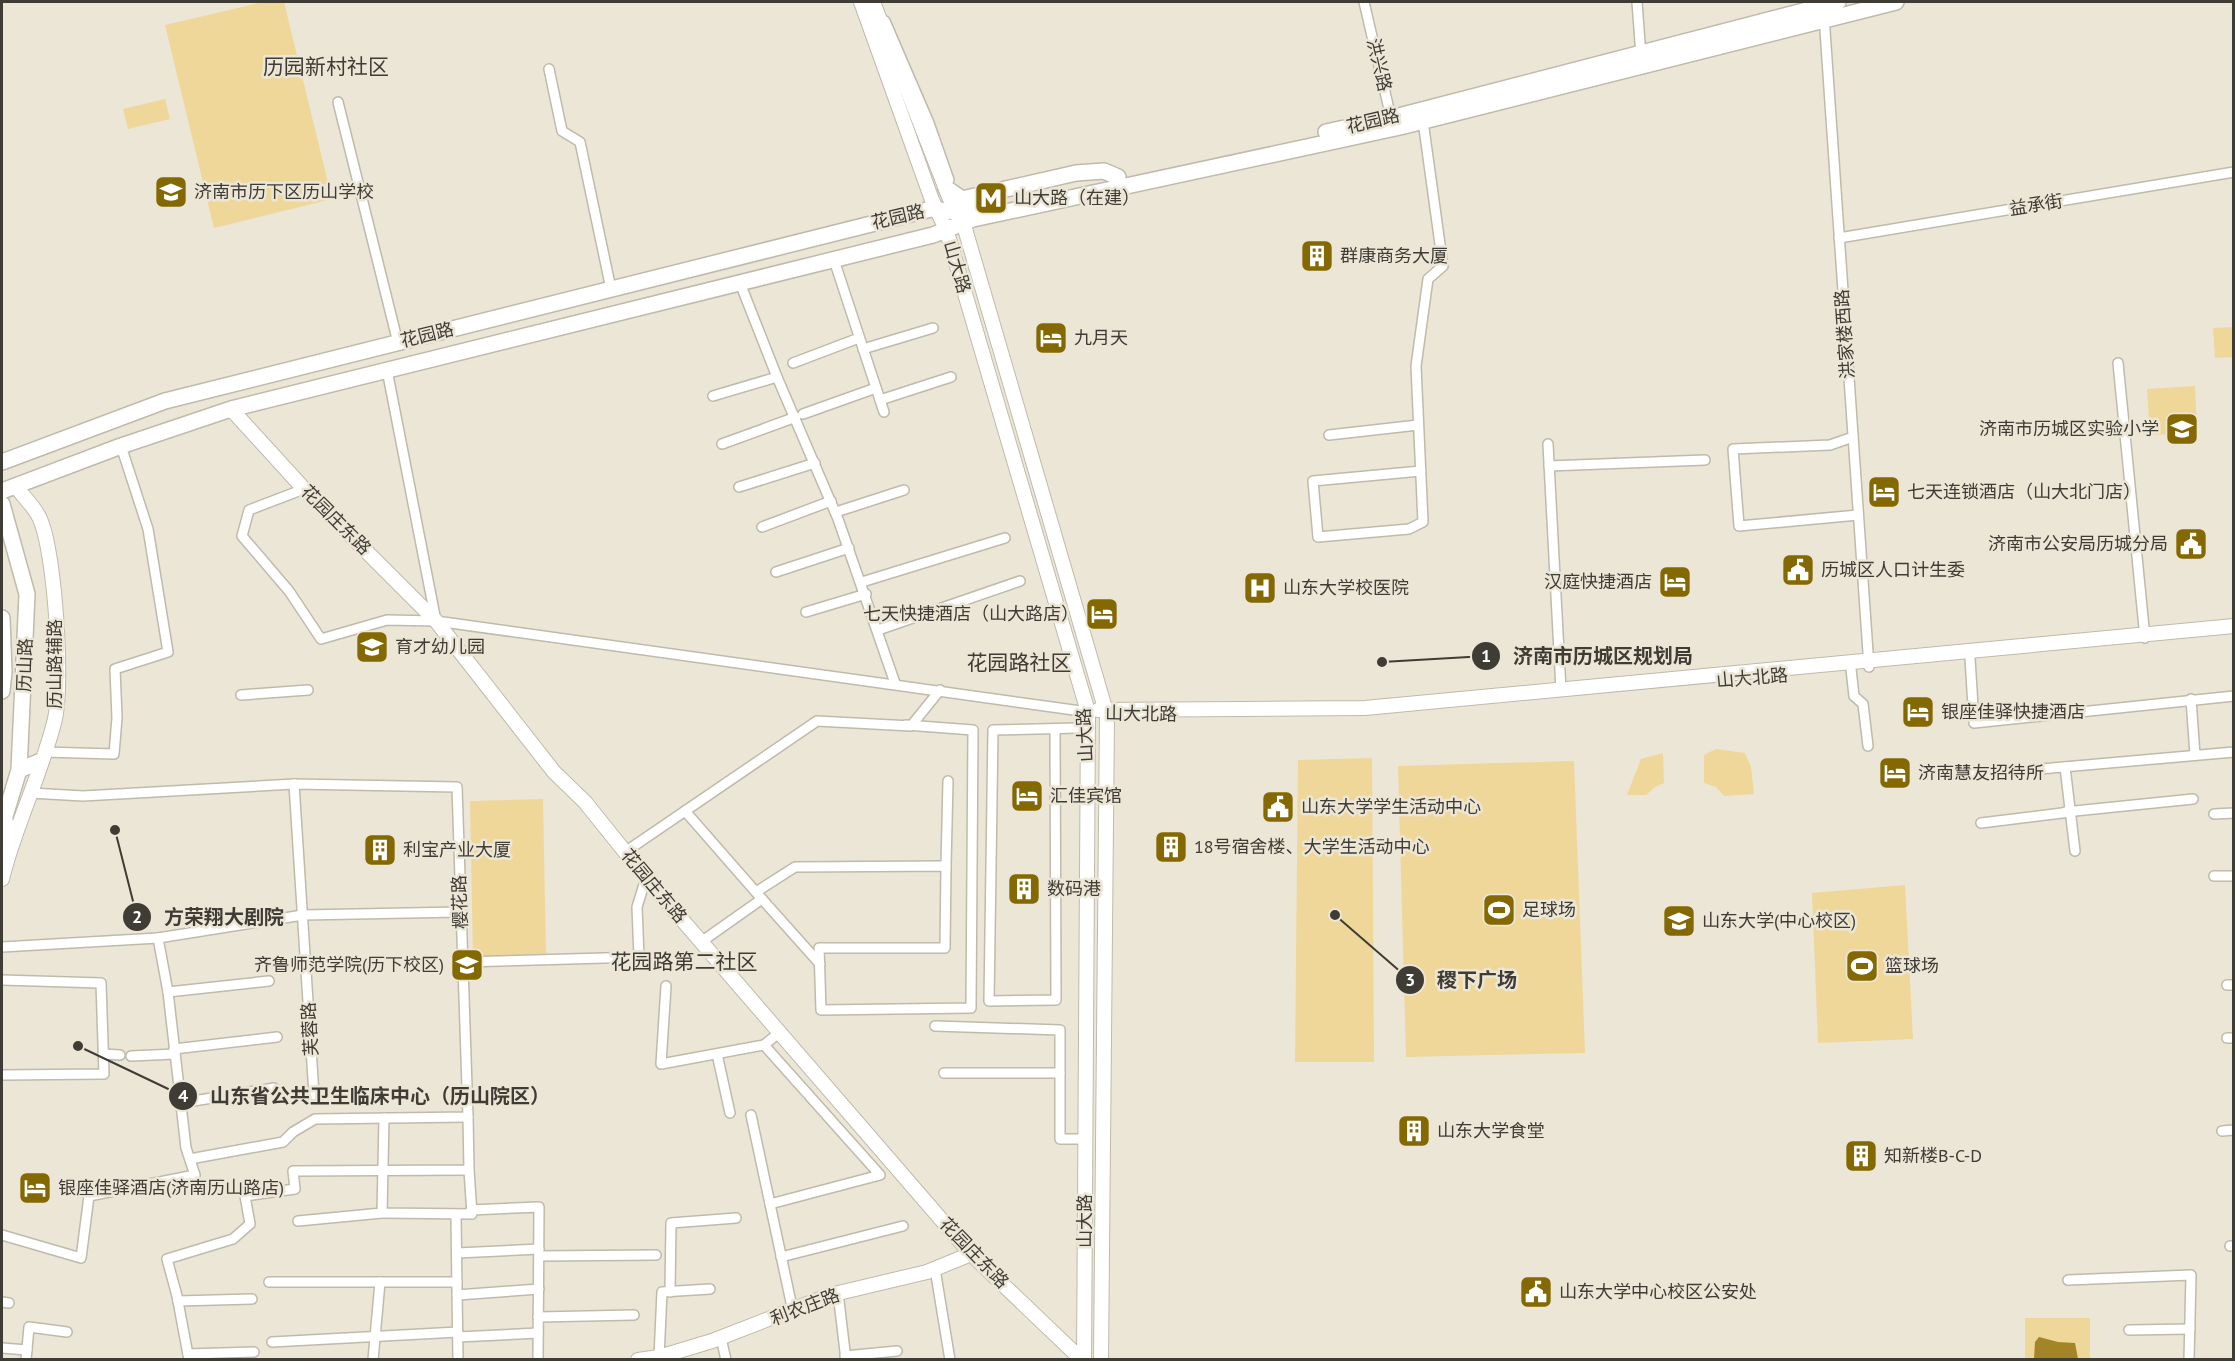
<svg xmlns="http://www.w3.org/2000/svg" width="2235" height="1361" font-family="'PT Sans','Noto Sans SC',sans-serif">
	<rect width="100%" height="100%" fill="#ece6d6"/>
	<g fill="#efd799">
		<polygon points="263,2 284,2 332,199 214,228 165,25"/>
		<polygon points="165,99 170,119 128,129 123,109"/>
		<polygon points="2233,327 2233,357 2215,358 2213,328"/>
		<polygon points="2195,386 2197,433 2150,435 2147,389"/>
		<polygon points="1716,749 1745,753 1751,767 1754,794 1724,796 1716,787 1704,783 1704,755"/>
		<polygon points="1663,753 1664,783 1655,787 1646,795 1627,795 1641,759"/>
		<polygon points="1372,758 1374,1062 1295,1062 1298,760"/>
		<polygon points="1574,761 1585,1053 1406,1057 1398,766"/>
		<polygon points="543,799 546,957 473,958 470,801"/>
		<polygon points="1905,885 1913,1039 1818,1043 1812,893"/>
		<polygon points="2025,1318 2090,1318 2090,1359 2025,1360"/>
	</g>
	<polygon fill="#a38426" points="2039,1337 2058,1342 2075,1343 2078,1359 2034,1359 2035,1342"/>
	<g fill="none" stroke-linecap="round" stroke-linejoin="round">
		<g stroke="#bfbaab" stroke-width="12">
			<g id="street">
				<polyline points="1364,2 1392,122"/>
				<polyline points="1637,2 1641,56"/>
				<polyline points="1824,16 1869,667"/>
				<polyline points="885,21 929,123 949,180"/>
				<polyline points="549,69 562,131 580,142 611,289"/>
				<polyline points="338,102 398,343"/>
				<polyline points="1839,238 2234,172"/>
				<polyline points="834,260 884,412"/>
				<polyline points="740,283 777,377 838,519 895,683"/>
				<polyline points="863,349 933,328"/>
				<polyline points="793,363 859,338"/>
				<polyline points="2118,363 2145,638"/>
				<polyline points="387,370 436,621"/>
				<polyline points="713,396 777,377"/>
				<polyline points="880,400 951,377"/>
				<polyline points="803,414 876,388"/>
				<polyline points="1329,435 1418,425"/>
				<polyline points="1853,437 1830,445 1733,449 1739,526 1858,515"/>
				<polyline points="722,444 796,417"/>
				<polyline points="1548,444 1561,690"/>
				<polyline points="1549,466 1705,460"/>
				<polyline points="1421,471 1313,481 1318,537 1409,529 1423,522 1416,366 1428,279 1443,266 1423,121"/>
				<polyline points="739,487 815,463"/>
				<polyline points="304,489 249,510 242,536 289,591 321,639 387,620 436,621 1088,712"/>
				<polyline points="836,512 904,490"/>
				<polyline points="762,527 831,501"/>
				<polyline points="776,572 849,548"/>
				<polyline points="862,582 1005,538"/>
				<polyline points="806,612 866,594"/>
				<polyline points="878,630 1020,581"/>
				<polyline points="1970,658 1974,723 2234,696"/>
				<polyline points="1851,669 1854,696 1863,704 1868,746"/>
				<polyline points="241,695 308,690"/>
				<polyline points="2191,699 2195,755"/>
				<polyline points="1055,729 1056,1000 989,1001 993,730 1078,728"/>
				<polyline points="44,752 114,754 117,718 115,669 168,652 148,529 121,446"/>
				<polyline points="2065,767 2075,851"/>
				<polyline points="1973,775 2234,752"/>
				<polyline points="294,784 314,1095"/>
				<polyline points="31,793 83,796 294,784 457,787 468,1117 315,1119 293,1132 283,1142 190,1159"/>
				<polyline points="685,811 762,899 701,942"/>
				<polyline points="2065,812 2193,799"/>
				<polyline points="2214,814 2234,813"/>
				<polyline points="1981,823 2070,812"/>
				<polyline points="625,852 817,721 911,726 940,690"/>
				<polyline points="946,866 948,781"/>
				<polyline points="2214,876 2234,876"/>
				<polyline points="756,892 795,867 946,866 945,948 819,948 821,1010 971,1008 973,730 906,725"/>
				<polyline points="762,899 820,964"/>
				<polyline points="158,938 303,915 460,912"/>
				<polyline points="2,947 158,938 168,992 186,1148 195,1175 89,1196 81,1258 2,1235"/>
				<polyline points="462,962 639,957 637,907 646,878"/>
				<polyline points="2,980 101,983 104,1074 2,1075"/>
				<polyline points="2227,985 2234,985"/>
				<polyline points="666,986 661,1064 764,1045 780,1032"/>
				<polyline points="168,992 269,981"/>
				<polyline points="935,1026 1060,1030 1060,1139 1085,1139"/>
				<polyline points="2227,1038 2234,1038"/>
				<polyline points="764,1045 880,1175 770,1204"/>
				<polyline points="174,1049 277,1037"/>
				<polyline points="103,1054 120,1055"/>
				<polyline points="717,1054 730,1113"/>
				<polyline points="131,1056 175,1054"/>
				<polyline points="944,1073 1060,1073"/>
				<polyline points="181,1103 274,1088"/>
				<polyline points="751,1115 792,1307"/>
				<polyline points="384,1118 382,1213 472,1214 469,1170"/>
				<polyline points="2222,1131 2234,1130"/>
				<polyline points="471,1210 539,1207 538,1360"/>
				<polyline points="456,1217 458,1360"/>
				<polyline points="298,1221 382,1213"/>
				<polyline points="2230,1246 2234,1246"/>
				<polyline points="457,1253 539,1249"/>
				<polyline points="539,1256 656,1255"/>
				<polyline points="781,1257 903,1226"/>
				<polyline points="935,1269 950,1360"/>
				<polyline points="2068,1280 2191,1275 2189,1360"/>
				<polyline points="269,1282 457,1282"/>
				<polyline points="670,1292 671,1223 736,1218"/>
				<polyline points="838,1293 846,1360"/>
				<polyline points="457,1295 539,1289"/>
				<polyline points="178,1301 252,1299"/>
				<polyline points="2,1302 9,1303"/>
				<polyline points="538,1317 634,1315"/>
				<polyline points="2129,1330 2190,1329"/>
				<polyline points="458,1337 538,1333"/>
				<polyline points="721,1338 726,1360"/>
				<polyline points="272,1342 458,1332"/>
				<polyline points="2,1348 27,1350"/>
				<polyline points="188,1354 254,1352"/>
				<polyline points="845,1356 897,1351"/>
				<polyline points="659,1357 662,1292 710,1289"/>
				<polyline points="26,1360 29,1327 67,1332"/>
				<polyline points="189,1360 177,1296 167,1259 233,1239 250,1224 245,1196 295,1189 293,1171 469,1170 468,1117"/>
				<polyline points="373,1360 380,1282"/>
			</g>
		</g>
		<g stroke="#bfbaab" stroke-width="16">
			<g id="secondary">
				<polyline points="861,2 932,200 946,229 1088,712 1084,1360"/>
				<polyline points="873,2 949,197 963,222 1107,715 1101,1360"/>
				<polyline points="231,409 304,489 436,621 554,772 585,802 646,878 971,1254 1082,1360"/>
				<polyline points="1098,710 1365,708 2234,626"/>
				<path d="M2,879C15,826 40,777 54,723C64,688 55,552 40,519C35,507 23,496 15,486"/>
				<polyline points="638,1360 659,1357 712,1341 830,1295 927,1272 971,1254"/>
			</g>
		</g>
		<g stroke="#bfbaab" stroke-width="18">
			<g id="primary">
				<polyline points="1326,132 1391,118 1838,2"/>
				<polyline points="946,188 962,199 1076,173 1104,171 1118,177"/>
				<polyline points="2,462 165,401 931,209 957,212 980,208"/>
				<polyline points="2,491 121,446 231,409 933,235 973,219 1400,127 1896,2"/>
				<polyline points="2,504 27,594 19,770 2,826"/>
				<polyline points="2,618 4,672 2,691"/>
				<polyline points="19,770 41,761"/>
				<polyline points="5,820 10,846"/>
			</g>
		</g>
		<use href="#street" stroke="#fff" stroke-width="9"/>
		<use href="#secondary" stroke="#fff" stroke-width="14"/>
		<use href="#primary" stroke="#fff" stroke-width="15"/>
	</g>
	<defs>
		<g id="school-square" transform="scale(1.725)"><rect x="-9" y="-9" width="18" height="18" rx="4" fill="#846801" stroke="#ece6d6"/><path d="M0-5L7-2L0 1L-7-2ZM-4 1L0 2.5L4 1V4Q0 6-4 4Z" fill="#fff"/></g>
		<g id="metro-square" transform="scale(1.725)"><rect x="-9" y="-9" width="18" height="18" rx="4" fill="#846801" stroke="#ece6d6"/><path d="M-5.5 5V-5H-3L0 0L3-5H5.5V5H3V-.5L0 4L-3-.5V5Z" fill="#fff"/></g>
		<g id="building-square" transform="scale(1.725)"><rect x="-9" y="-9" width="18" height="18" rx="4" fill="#846801" stroke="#ece6d6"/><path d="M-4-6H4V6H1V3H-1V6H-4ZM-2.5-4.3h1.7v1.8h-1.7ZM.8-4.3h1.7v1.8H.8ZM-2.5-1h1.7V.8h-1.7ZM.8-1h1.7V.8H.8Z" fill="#fff"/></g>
		<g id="hotel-square" transform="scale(1.725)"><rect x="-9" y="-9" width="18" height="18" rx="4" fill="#846801" stroke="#ece6d6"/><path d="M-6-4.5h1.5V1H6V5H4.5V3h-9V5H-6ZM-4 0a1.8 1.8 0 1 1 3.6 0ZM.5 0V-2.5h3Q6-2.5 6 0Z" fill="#fff"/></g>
		<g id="civic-square" transform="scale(1.725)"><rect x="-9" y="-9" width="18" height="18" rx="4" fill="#846801" stroke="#ece6d6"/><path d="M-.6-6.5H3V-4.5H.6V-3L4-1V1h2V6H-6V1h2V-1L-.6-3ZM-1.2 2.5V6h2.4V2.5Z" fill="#fff"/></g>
		<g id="hospital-square" transform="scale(1.725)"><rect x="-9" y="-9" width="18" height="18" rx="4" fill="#846801" stroke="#ece6d6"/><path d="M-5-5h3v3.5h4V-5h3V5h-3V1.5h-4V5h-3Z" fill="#fff"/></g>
		<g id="stadium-square" transform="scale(1.725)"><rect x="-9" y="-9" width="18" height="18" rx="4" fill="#846801" stroke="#ece6d6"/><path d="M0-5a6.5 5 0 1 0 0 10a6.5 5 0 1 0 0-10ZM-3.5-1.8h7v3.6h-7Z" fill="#fff"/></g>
		<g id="university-square" transform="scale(1.725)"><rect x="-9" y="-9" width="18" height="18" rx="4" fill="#846801" stroke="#ece6d6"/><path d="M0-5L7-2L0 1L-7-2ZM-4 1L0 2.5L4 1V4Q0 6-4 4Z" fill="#fff"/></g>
	</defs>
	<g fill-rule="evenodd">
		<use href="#school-square" x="171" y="192"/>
		<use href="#metro-square" x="991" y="198"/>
		<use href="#building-square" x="1317" y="256"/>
		<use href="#hotel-square" x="1051" y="338"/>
		<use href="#school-square" x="2182" y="429"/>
		<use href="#hotel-square" x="1884" y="492"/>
		<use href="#civic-square" x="2191" y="544"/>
		<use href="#civic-square" x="1798" y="570"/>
		<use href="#hotel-square" x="1675" y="582"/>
		<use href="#hospital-square" x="1260" y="588"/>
		<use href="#hotel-square" x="1102" y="614"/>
		<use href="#school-square" x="372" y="647"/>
		<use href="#hotel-square" x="1918" y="712"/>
		<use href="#hotel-square" x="1895" y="773"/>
		<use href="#hotel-square" x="1027" y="796"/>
		<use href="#civic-square" x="1278" y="807"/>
		<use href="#building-square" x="1171" y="847"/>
		<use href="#building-square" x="380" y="850"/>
		<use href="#building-square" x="1024" y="889"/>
		<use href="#stadium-square" x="1499" y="910"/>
		<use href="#university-square" x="1679" y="921"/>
		<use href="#university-square" x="467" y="965"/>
		<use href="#stadium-square" x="1862" y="966"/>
		<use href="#building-square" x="1414" y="1131"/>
		<use href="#building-square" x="1861" y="1156"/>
		<use href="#hotel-square" x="35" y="1188"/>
		<use href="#civic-square" x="1536" y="1292"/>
	</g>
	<g text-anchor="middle" stroke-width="5" stroke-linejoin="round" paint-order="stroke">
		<g font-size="18" fill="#3f3c36" stroke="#ece6d6">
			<text transform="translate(1379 65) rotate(77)" y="6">洪兴路</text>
			<text transform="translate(1373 121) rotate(-13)" y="6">花园路</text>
			<text transform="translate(2036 205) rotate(-9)" y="6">益承街</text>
			<text transform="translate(898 217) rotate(-13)" y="6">花园路</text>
			<text transform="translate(957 267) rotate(74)" y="6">山大路</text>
			<text transform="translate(1845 334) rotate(-94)" y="6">洪家楼西路</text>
			<text transform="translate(427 335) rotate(-14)" y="6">花园路</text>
			<text transform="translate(336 520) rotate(45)" y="6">花园庄东路</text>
			<text transform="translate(55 664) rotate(-90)" y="6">历山路辅路</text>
			<text transform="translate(25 665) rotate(-88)" y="6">历山路</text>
			<text transform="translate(1752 678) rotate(-5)" y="6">山大北路</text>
			<text transform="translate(1141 714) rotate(1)" y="6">山大北路</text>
			<text transform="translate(1085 735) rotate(-93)" y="6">山大路</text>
			<text transform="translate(654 886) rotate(50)" y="6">花园庄东路</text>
			<text transform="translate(460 902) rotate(-92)" y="6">樱花路</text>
			<text transform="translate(310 1029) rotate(-93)" y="6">芙蓉路</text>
			<text transform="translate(1085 1221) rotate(-90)" y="6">山大路</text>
			<text transform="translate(974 1253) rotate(46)" y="6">花园庄东路</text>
			<text transform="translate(805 1307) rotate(-21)" y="6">利农庄路</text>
		</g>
		<g font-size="18" fill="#3f3c36" stroke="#ece6d6" text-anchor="start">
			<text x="194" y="198">济南市历下区历山学校</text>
			<text x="1014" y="204">山大路（在建）</text>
			<text x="1340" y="262">群康商务大厦</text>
			<text x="1074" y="344">九月天</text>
			<text x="2159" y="435" text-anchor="end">济南市历城区实验小学</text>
			<text x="1907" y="498">七天连锁酒店（山大北门店）</text>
			<text x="2168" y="550" text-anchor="end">济南市公安局历城分局</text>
			<text x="1821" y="576">历城区人口计生委</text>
			<text x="1652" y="588" text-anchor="end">汉庭快捷酒店</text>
			<text x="1283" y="594">山东大学校医院</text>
			<text x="1079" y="620" text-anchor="end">七天快捷酒店（山大路店）</text>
			<text x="395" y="653">育才幼儿园</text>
			<text x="1941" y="718">银座佳驿快捷酒店</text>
			<text x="1918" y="779">济南慧友招待所</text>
			<text x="1050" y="802">汇佳宾馆</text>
			<text x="1301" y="813">山东大学学生活动中心</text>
			<text x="1194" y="853">18号宿舍楼、大学生活动中心</text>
			<text x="403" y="856">利宝产业大厦</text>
			<text x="1047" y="895">数码港</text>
			<text x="1522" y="916">足球场</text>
			<text x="1702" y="927">山东大学(中心校区)</text>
			<text x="444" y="971" text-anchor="end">齐鲁师范学院(历下校区)</text>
			<text x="1885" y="972">篮球场</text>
			<text x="1437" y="1137">山东大学食堂</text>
			<text x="1884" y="1162">知新楼B-C-D</text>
			<text x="58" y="1194">银座佳驿酒店(济南历山路店)</text>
			<text x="1559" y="1298">山东大学中心校区公安处</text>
		</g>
		<g font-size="21" fill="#3f3c36" stroke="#ece6d6">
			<text x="326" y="74">历园新村社区</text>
			<text x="1019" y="670">花园路社区</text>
			<text x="684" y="969">花园路第二社区</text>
		</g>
	</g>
	<path fill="none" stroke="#3f3c36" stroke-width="2" d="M1382 662L1486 656M115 830L137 917M1335 915L1410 980M78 1046L183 1096"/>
	<g fill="#3f3c36" stroke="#ece6d6" stroke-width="2">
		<circle cx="1382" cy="662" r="6"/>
		<circle cx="115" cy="830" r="6"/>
		<circle cx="1335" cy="915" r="6"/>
		<circle cx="78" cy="1046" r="6"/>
		<circle cx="1486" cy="656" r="15"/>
		<circle cx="137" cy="917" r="15"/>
		<circle cx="1410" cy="980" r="15"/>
		<circle cx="183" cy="1096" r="15"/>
	</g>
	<g font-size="18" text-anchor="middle" font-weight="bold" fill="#fff">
		<text x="1486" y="662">1</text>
		<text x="137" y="923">2</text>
		<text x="1410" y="986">3</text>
		<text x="183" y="1102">4</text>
	</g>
	<g font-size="20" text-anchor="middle" font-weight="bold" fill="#3f3c36" stroke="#ece6d6" stroke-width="5" stroke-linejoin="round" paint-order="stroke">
		<text x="1603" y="663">济南市历城区规划局</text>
		<text x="224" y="924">方荣翔大剧院</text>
		<text x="1477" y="987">稷下广场</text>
		<text x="380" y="1103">山东省公共卫生临床中心（历山院区）</text>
	</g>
	<rect width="2235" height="1361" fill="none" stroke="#3f3c36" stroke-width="6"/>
</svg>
